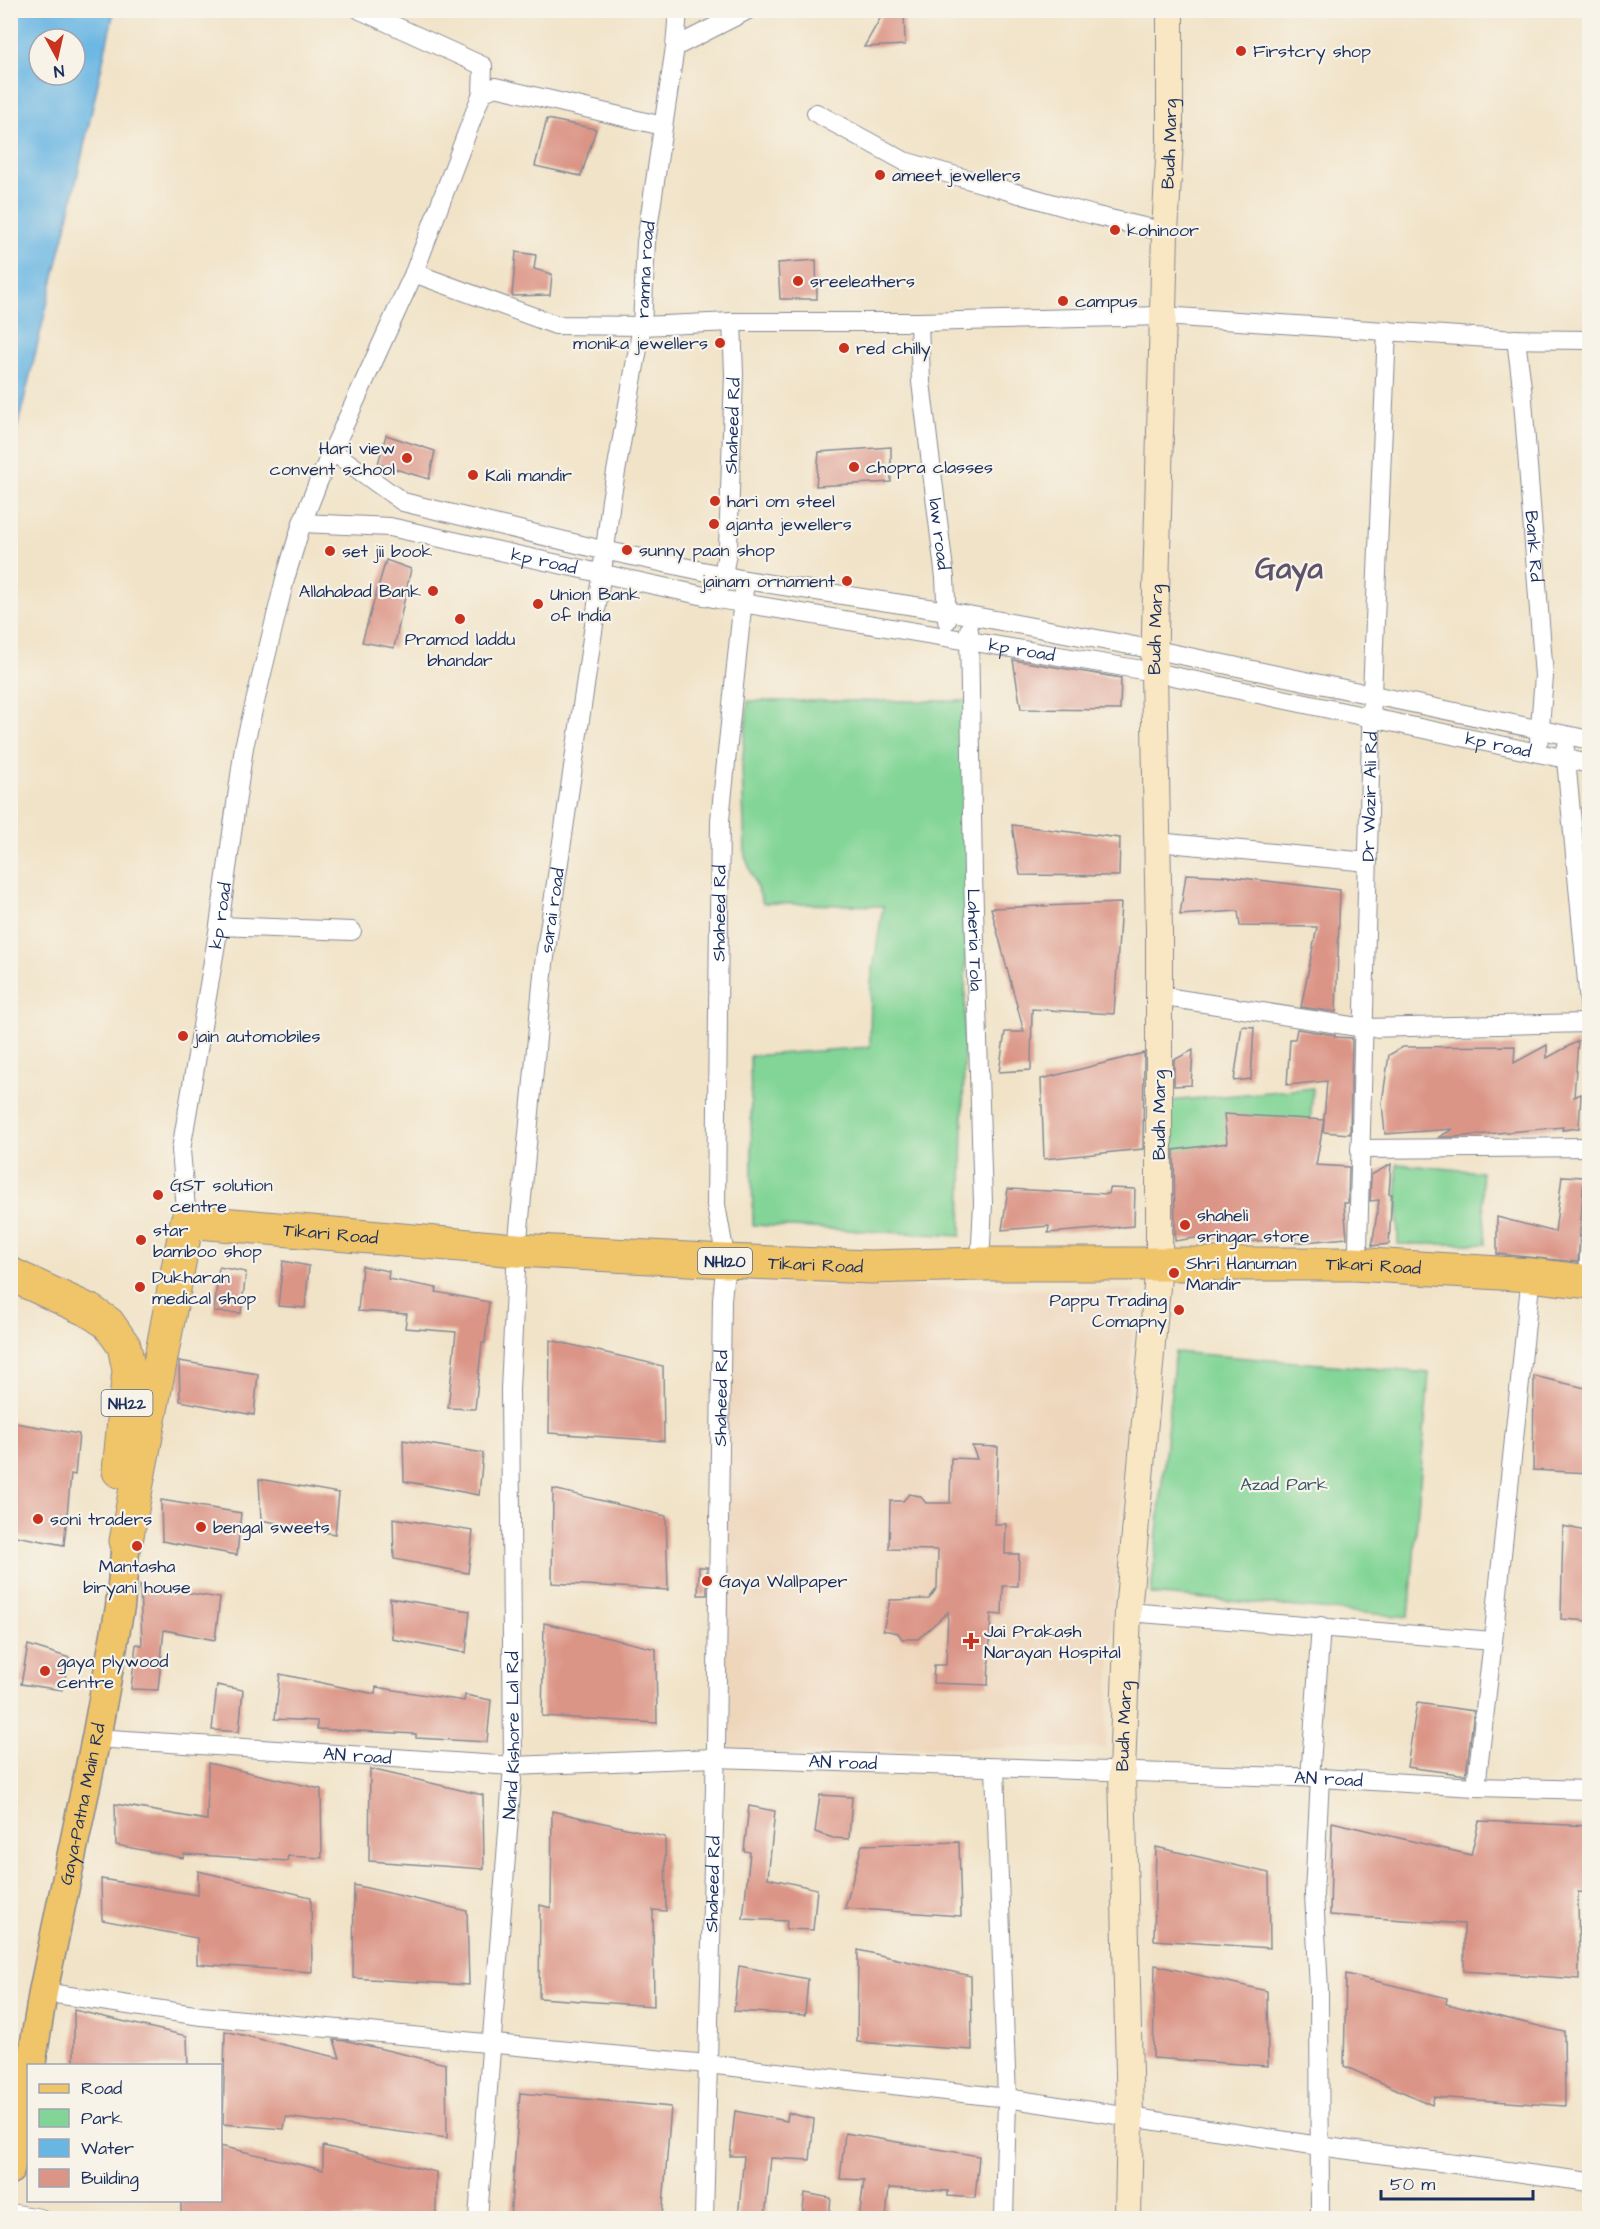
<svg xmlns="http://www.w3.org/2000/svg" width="1600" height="2229" font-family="'Architects Daughter',sans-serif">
	<rect width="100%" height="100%" fill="#f7f3e8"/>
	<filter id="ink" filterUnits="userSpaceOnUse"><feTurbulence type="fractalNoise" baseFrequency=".0167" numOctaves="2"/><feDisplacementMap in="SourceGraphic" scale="12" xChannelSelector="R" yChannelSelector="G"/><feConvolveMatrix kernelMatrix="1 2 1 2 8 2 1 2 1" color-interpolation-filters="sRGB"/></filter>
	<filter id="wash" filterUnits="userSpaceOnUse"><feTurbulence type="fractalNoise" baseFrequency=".008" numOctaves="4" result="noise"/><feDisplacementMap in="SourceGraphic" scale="24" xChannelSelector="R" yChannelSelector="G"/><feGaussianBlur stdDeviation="1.35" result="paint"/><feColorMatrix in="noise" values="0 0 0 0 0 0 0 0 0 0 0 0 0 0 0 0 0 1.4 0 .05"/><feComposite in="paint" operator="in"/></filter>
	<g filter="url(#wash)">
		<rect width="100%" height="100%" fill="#f1e3c8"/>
		<polygon fill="#eed6bb" points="724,1284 1135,1291 1105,1748 922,1748 726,1758 716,1747"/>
		<g fill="#83d597" stroke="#4f827a" stroke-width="1.5">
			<polygon points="748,701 970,701 961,1236 753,1225 750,1056 870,1047 871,983 883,906 763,903 745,856 742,766"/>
			<polygon points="1313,1088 1305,1190 1167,1193 1169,1101"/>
			<polygon points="1397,1164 1481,1172 1486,1244 1398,1244"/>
			<polygon points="1175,1352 1429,1373 1409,1617 1151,1594"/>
		</g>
		<path fill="#69b6e3" stroke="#4272a0" stroke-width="1.5" fill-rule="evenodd" d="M11,10L114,11L66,227L11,453ZM39,39H75V75H39Z"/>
		<g id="blocks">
			<g fill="#db9587">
				<polygon points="885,10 904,10 905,45 864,47"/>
				<polygon points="547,119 596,129 581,176 535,166"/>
				<polygon points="516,252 536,255 534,269 552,274 550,295 512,296"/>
				<polygon points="816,260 817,299 780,299 778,263"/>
				<polygon points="386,435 435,451 429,479 378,464"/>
				<polygon points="891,447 891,482 816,486 819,452"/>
				<polygon points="386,560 411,569 394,648 362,642"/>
				<polygon points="1013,660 1121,678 1120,710 1021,709"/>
				<polygon points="1012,825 1120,838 1119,876 1020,875"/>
				<polygon points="1186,874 1227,876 1340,890 1336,1012 1301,1007 1317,927 1240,926 1238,911 1180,915"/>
				<polygon points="1121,903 1114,1014 1032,1009 1031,1070 999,1072 1005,1032 1024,1032 991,908"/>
				<polygon points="1242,1026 1254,1027 1251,1079 1234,1081"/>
				<polygon points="1297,1029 1335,1035 1335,1037 1352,1038 1350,1134 1323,1132 1327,1081 1287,1085 1290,1039 1295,1039"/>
				<polygon points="1578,1041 1574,1097 1581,1094 1579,1128 1562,1130 1563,1127 1454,1137 1439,1137 1453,1129 1385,1134 1382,1103 1389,1055 1403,1047 1515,1046 1514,1063 1547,1045 1547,1058"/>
				<polygon points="1193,1050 1191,1085 1174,1086 1174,1060"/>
				<polygon points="1144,1053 1143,1149 1044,1159 1041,1079"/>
				<polygon points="1224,1114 1324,1120 1316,1165 1349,1167 1348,1203 1344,1203 1347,1238 1295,1243 1296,1237 1249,1242 1250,1237 1208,1240 1209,1236 1175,1241 1174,1150 1227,1143"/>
				<polygon points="1391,1164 1389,1194 1392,1194 1389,1244 1372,1246 1379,1200 1370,1201 1371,1175"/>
				<polygon points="1562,1176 1584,1177 1578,1262 1497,1254 1497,1217 1555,1232"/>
				<polygon points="1109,1188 1135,1189 1134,1226 1048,1233 1049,1226 1002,1230 1008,1189 1108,1194"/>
				<polygon points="283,1261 309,1266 305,1308 278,1306"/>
				<polygon points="362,1266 389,1271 388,1279 437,1288 436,1292 489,1302 485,1343 482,1343 475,1409 448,1408 456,1332 405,1328 407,1314 358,1311"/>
				<polygon points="219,1267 246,1272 241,1313 214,1312"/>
				<polygon points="550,1340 663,1366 664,1441 549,1433"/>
				<polygon points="179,1361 258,1374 254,1415 180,1401"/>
				<polygon points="1534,1376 1590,1389 1590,1473 1533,1470"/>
				<polygon points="10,1422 79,1434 75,1475 71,1474 64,1545 10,1535"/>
				<polygon points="403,1440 483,1453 479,1495 404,1481"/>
				<polygon points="972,1446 998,1447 995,1524 1006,1524 1005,1554 1019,1554 1018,1586 1003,1586 1002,1615 991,1614 988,1685 933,1683 934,1665 946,1665 948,1612 918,1639 902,1639 898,1633 883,1630 890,1600 929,1599 937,1588 938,1550 889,1549 890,1501 903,1501 909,1494 920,1496 926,1503 950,1503 951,1458 977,1459"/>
				<polygon points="259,1479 339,1493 335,1534 261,1520"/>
				<polygon points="553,1489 666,1516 668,1590 552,1583"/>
				<polygon points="161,1500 241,1513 237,1555 162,1541"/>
				<polygon points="393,1518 473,1531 468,1573 394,1559"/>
				<polygon points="1563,1526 1590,1532 1590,1621 1561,1619"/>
				<polygon points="699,1567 707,1567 707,1595 698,1595"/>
				<polygon points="140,1585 220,1598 215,1640 164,1630 158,1690 131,1689 136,1644 142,1645"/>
				<polygon points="390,1598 470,1611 466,1653 392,1639"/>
				<polygon points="544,1623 656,1649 657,1723 542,1716"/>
				<polygon points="28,1645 70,1658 62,1690 21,1684"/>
				<polygon points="280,1674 375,1694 376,1687 464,1701 465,1695 491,1700 487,1742 416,1738 416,1734 317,1729 317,1721 275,1719"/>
				<polygon points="217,1685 243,1690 239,1732 212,1730"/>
				<polygon points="1417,1703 1474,1711 1466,1775 1407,1767"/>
				<polygon points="208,1763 321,1789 322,1858 288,1856 287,1861 184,1854 183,1858 116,1845 115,1804 207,1820"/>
				<polygon points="370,1769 483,1795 484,1869 369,1861"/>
				<polygon points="820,1795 852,1797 849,1839 833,1838 815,1832"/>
				<polygon points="749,1806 775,1811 768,1878 817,1889 813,1930 786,1929 787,1921 743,1919 750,1852 744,1851"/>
				<polygon points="552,1811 665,1837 666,1911 653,1910 654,2006 539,1998 540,1905 551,1908"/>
				<polygon points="1479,1821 1590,1826 1590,1893 1578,1892 1579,1979 1464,1971 1464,1924 1330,1915 1332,1822 1471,1855"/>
				<polygon points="959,1842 961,1916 845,1908 862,1845"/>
				<polygon points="1156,1847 1269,1873 1270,1948 1154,1940"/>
				<polygon points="198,1871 311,1897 312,1972 197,1964 197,1938 102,1920 101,1879 198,1895"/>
				<polygon points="354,1885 467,1911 469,1985 353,1978"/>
				<polygon points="858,1950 971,1976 972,2050 857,2042"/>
				<polygon points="1155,1965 1267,1991 1268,2066 1153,2058"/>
				<polygon points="739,1966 808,1979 805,2015 734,2011"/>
				<polygon points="1346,1974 1447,1998 1446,2004 1564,2032 1565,2106 1434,2097 1432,2105 1344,2066"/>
				<polygon points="74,2010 187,2036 188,2066 74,2066"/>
				<polygon points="225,2031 340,2058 334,2040 348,2041 446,2064 447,2138 286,2117 284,2129 223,2124"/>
				<polygon points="520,2093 671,2107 662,2218 510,2218"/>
				<polygon points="735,2111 787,2121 788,2113 814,2119 810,2160 771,2158 765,2218 738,2218 744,2156 730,2156"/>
				<polygon points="845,2133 979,2156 975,2198 948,2196 948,2191 889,2188 886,2218 859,2218 864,2180 840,2179"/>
				<polygon points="220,2146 323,2170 323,2146 436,2172 436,2218 181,2218 181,2200 220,2200"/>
				<polygon points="805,2193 831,2198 829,2218 802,2218"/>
			</g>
		</g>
	</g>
	<g filter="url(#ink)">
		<use href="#blocks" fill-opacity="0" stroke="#868993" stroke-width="1.5"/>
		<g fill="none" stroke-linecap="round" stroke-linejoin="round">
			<g stroke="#868993" stroke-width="20">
				<g id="street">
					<polyline points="360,10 483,66 482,93 414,273"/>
					<polyline points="675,47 678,10"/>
					<polyline points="482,93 495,87 663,126"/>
					<polyline points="816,113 904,161 1093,215 1165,232"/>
					<path id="s1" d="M919,322L921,382L945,578L947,621"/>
					<path id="s2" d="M1516,339L1522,387L1544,676L1539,740"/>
					<polyline points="332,451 403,502 594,548 745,580 947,611 1156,650 1590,740"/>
					<path id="s3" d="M302,523L390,527L718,599L1154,672L1590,764"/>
					<path id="s4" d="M721,585L728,548L734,374L732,322"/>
					<path id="s5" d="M969,630L973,876L983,1203L980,1264"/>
					<polyline points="1565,749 1590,1013"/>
					<polyline points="1157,842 1368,862"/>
					<polyline points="219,926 352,931"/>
					<polyline points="1159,996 1364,1028 1590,1023"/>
					<polyline points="1360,1149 1590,1147"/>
					<path id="s6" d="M187,1221L181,1150L219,926L244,747L285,579L302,523L319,480L414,273L556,325L642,326L732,322H919L1163,316L1503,339L1590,340"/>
					<path id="s7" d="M1354,1264L1358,1248L1372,694L1387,330"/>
					<polyline points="1588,1282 1590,1239"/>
					<polyline points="1128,1612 1493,1641 1531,1275"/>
					<path id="s8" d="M96,1738L513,1766L715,1758L1320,1778L1476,1787L1590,1790"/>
					<polyline points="995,1768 1007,2098 1004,2218"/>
					<polyline points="1310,1778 1321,1626"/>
					<polyline points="1320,1778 1314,1894 1319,1990 1320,2218"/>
					<polyline points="1476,1787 1493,1641"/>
					<polyline points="43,1992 201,2016 707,2064 1007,2098 1319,2146 1590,2182"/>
					<polyline points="10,2213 40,2218"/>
					<path id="s9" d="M478,2218L513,1766L510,1389L517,1250L544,964L605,550L611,500L642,326L646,242L675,47L748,10"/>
					<path id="s10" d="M704,2218L716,1747L722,1299L726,1261L716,1205L720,820L745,580"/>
				</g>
			</g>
			<g stroke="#868993" stroke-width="28">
				<g id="secondary">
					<path id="s11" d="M1128,2218L1130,2116L1122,1772L1128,1612L1159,1264V932L1154,672L1165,232L1170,142V10"/>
				</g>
			</g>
			<g stroke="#868993" stroke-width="31">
				<g id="primary">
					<path id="s12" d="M31,2066L43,1992L96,1738L120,1607L126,1541"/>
					<polyline points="10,2170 28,2078"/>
				</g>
			</g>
			<g stroke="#868993" stroke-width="35">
				<g id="highway">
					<polyline points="10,1274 90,1311 108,1323 124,1346 129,1370 119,1471"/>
					<path id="s13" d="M126,1541L187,1221L517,1250L726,1261L870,1267L980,1264H1354L1531,1275L1590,1282"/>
				</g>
			</g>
			<use href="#street" stroke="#fff" stroke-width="18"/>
			<use href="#secondary" stroke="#f9e7c3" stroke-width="26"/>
			<use href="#primary" stroke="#f0c469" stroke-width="28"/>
			<use href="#highway" stroke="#f0c469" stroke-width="33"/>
		</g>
	</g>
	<g fill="#c8321e" stroke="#f7f3e8" stroke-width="2">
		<circle cx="1241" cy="51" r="6"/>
		<circle cx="880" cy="175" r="6"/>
		<circle cx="1115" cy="230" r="6"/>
		<circle cx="798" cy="281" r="6"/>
		<circle cx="1063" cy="301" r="6"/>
		<circle cx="720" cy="343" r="6"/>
		<circle cx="844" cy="348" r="6"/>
		<circle cx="407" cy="458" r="6"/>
		<circle cx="854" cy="467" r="6"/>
		<circle cx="473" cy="475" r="6"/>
		<circle cx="715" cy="501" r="6"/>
		<circle cx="714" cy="524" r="6"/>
		<circle cx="627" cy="550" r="6"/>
		<circle cx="330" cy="551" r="6"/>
		<circle cx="847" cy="581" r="6"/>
		<circle cx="433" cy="591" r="6"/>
		<circle cx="538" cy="604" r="6"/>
		<circle cx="460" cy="619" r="6"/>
		<circle cx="183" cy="1036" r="6"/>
		<circle cx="158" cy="1195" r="6"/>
		<circle cx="1185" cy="1225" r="6"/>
		<circle cx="141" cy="1240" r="6"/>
		<circle cx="1174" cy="1273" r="6"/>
		<circle cx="140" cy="1287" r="6"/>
		<circle cx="1179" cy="1310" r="6"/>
		<circle cx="38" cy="1519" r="6"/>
		<circle cx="201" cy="1527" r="6"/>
		<circle cx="137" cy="1546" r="6"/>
		<circle cx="707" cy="1581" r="6"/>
		<path d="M968 1632h6v6h6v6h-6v6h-6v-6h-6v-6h6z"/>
		<circle cx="45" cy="1671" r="6"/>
	</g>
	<g text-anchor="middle" stroke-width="4.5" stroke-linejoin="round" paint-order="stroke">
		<g fill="#f7f3e8" stroke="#5d6a87" stroke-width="1.5">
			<rect x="698" y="1248" width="54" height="26" rx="4.5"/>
			<rect x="101.5" y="1390" width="51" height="26" rx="4.5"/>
		</g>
		<g font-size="16" font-weight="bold" fill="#1b2f5e">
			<text x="725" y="1267">NH120</text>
			<text x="127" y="1409">NH22</text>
		</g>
		<g font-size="18" fill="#1b2f5e" stroke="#f7f3e8" text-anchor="start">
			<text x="1253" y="57">Firstcry shop</text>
			<text x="892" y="181">ameet jewellers</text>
			<text x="1127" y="236">kohinoor</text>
			<text x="810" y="287">sreeleathers</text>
			<text x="1075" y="307">campus</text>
			<text x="708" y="349" text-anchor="end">monika jewellers</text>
			<text x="856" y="354">red chilly</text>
			<text x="395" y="454" text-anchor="end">Hari view<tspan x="395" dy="21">convent school</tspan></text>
			<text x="866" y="473">chopra classes</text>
			<text x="485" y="481">Kali mandir</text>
			<text x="727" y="507">hari om steel</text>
			<text x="726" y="530">ajanta jewellers</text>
			<text x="639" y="556">sunny paan shop</text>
			<text x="342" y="557">set jii book</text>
			<text x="835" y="587" text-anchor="end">jainam ornament</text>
			<text x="421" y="597" text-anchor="end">Allahabad Bank</text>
			<text x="550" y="600">Union Bank<tspan x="550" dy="21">of India</tspan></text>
			<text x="460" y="645" text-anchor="middle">Pramod laddu<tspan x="460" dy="21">bhandar</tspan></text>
			<text x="195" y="1042">jain automobiles</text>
			<text x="170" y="1191">GST solution<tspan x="170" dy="21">centre</tspan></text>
			<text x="1197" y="1221">shaheli<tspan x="1197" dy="21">sringar store</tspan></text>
			<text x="153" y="1236">star<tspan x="153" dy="21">bamboo shop</tspan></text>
			<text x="1186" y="1269">Shri Hanuman<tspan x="1186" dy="21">Mandir</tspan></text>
			<text x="152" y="1283">Dukharan<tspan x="152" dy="21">medical shop</tspan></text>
			<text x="1167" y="1306" text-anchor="end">Pappu Trading<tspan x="1167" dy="21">Comapny</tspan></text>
			<text x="50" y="1525">soni traders</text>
			<text x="213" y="1533">bengal sweets</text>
			<text x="137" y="1572" text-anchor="middle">Mantasha<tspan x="137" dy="21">biryani house</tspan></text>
			<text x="719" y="1587">Gaya Wallpaper</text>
			<text x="984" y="1637">Jai Prakash<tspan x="984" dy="21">Narayan Hospital</tspan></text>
			<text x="57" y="1667">gaya plywood<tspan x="57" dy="21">centre</tspan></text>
		</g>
		<g font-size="18" fill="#1b2f5e" stroke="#f7f3e8">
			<text dy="6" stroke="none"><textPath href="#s11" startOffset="2076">Budh Marg</textPath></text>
			<text dy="6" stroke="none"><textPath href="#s9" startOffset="1959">ramna road</textPath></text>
			<text dy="6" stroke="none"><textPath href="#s4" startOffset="160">Shaheed Rd</textPath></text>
			<text dy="6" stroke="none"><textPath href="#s1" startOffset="213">law road</textPath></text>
			<text dy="6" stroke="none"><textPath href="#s2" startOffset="208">Bank Rd</textPath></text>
			<text dy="6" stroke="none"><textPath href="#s3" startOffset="246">kp road</textPath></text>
			<text dy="6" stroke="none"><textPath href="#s11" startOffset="1590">Budh Marg</textPath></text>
			<text dy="6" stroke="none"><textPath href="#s3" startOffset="732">kp road</textPath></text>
			<text dy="6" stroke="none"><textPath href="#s3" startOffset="1218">kp road</textPath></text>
			<text dy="6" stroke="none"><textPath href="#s7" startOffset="468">Dr Wazir Ali Rd</textPath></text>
			<text dy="6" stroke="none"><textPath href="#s9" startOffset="1311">sarai road</textPath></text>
			<text dy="6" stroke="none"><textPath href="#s10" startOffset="1306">Shaheed Rd</textPath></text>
			<text dy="6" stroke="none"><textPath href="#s6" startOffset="309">kp road</textPath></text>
			<text dy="6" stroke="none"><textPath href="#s5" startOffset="310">Laheria Tola</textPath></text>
			<text transform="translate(1159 1115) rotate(-90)" y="6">Budh Marg</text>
			<text dy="6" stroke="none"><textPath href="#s13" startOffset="470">Tikari Road</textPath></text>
			<text dy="6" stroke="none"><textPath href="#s13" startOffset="956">Tikari Road</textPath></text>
			<text dy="6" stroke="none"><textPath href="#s13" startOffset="1514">Tikari Road</textPath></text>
			<text dy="6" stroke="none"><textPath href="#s10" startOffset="820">Shaheed Rd</textPath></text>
			<text dy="6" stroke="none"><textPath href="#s11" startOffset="492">Budh Marg</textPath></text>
			<text dy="6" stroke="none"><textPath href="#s9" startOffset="484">Nand Kishore Lal Rd</textPath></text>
			<text dy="6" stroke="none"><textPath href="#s8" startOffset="262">AN road</textPath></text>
			<text dy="6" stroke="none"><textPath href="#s8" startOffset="748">AN road</textPath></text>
			<text dy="6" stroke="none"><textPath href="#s8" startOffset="1234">AN road</textPath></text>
			<text dy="6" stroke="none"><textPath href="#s12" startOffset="267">Gaya-Patna Main Rd</textPath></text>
			<text dy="6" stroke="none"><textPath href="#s10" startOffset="334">Shaheed Rd</textPath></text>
		</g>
		<g font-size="18" fill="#35586c" stroke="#f7f3e8">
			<text x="1284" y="1490">Azad Park</text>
		</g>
		<g font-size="30" font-weight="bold" fill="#5e536c" stroke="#f7f3e8">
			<text x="1289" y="578">Gaya</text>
		</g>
	</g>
	<rect width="1600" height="2229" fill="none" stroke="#f7f3e8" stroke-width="36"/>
	<rect x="27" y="2064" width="195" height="138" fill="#f7f3e8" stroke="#9fa5b1" stroke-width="1.5"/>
	<rect x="39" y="2084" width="30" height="9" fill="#f0c469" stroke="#9fa5b1" stroke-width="1.5"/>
	<text x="81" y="2094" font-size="18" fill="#1b2f5e">Road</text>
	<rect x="39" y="2109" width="30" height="18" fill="#83d597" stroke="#9fa5b1" stroke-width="1.5"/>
	<text x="81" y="2124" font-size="18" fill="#1b2f5e">Park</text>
	<rect x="39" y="2139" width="30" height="18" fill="#69b6e3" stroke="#9fa5b1" stroke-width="1.5"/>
	<text x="81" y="2154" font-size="18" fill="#1b2f5e">Water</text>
	<rect x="39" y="2169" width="30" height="18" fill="#db9587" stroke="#9fa5b1" stroke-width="1.5"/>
	<text x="81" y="2184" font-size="18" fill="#1b2f5e">Building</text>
	<g transform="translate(57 57) rotate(172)"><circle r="28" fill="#f7f3e8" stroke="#9fa5b1" stroke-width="1.5"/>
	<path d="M0-4.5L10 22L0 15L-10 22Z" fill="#c8321e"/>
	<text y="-9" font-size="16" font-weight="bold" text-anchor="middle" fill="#1b2f5e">N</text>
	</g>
	<path d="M1381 2190v9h152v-9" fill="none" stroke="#1b2f5e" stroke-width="3"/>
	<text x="1390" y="2190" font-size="18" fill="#1b2f5e" stroke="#f7f3e8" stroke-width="4.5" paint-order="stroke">50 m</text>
</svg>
